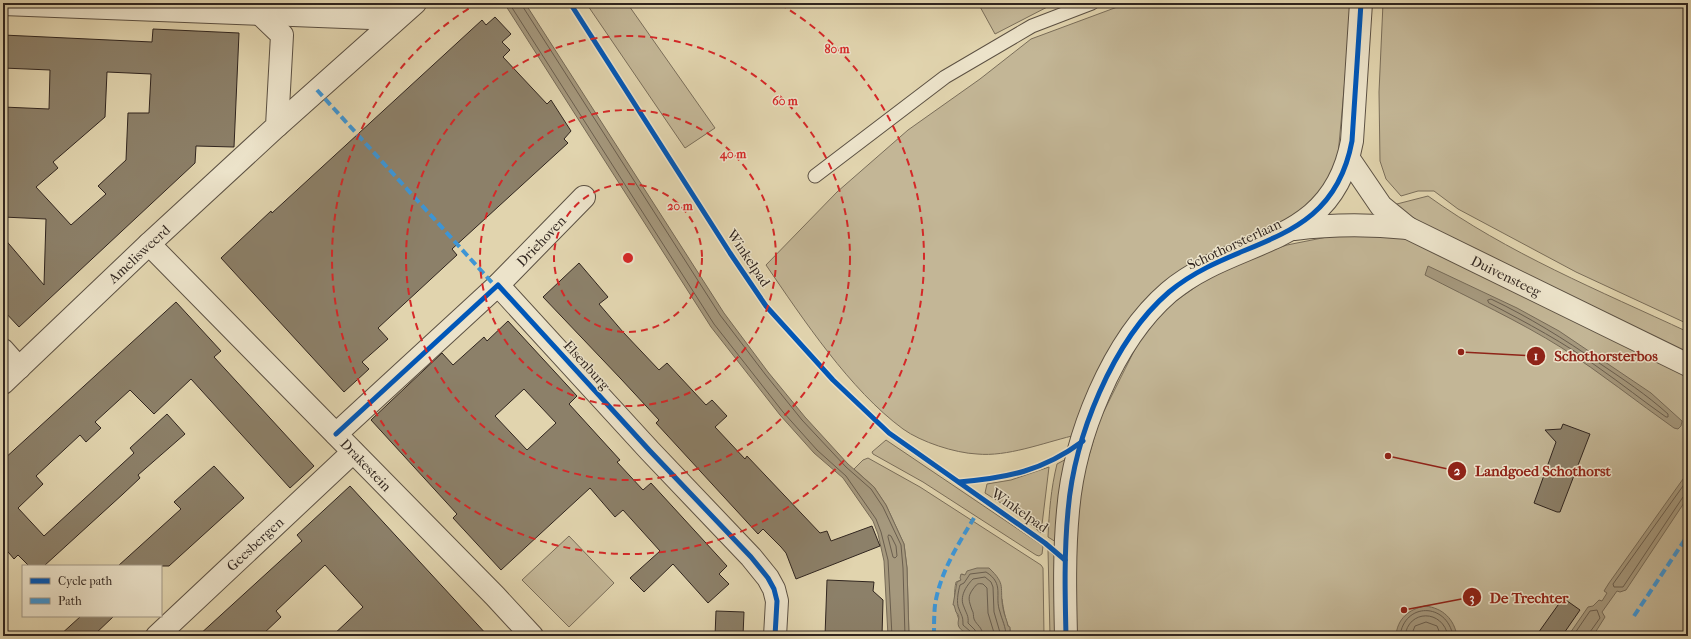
<svg xmlns="http://www.w3.org/2000/svg" width="1691" height="639" font-family="'IM FELL French Canon',serif">
	<rect width="100%" height="100%" fill="#e1d4ae"/>
	<filter id="stains"><feTurbulence type="fractalNoise" baseFrequency=".005" numOctaves="4"/><feColorMatrix values="0 0 0 0 .2 0 0 0 0 .09 0 0 0 0 .02 0 0 0 .5 -.17"/></filter>
	<radialGradient id="worn" r=".72"><stop offset=".6" stop-color="#630" stop-opacity="0"/><stop offset="1" stop-color="#630" stop-opacity=".3"/></radialGradient>
	<g fill="#c3b696" stroke="#7a6e5a">
		<polygon points="586,3 627,3 715,128 685,148"/>
		<polygon points="978,3 1055,3 995,34"/>
		<path d="M1128,3H1352L1338,155L1327,182L1312,203L1290,220L1205,257L1093,383L1072,436C1043,443 1007,457 977,454C955,453 921,442 903,429C850,390 803,319 766,265L837,192L908,130L980,79L1031,39Z"/>
		<polygon points="1383,3 1688,3 1688,324 1576,272 1458,209 1434,191 1418,191 1401,196 1386,179 1380,161 1379,92"/>
		<path d="M1428,196C1507,253 1600,291 1688,332V359L1443,238L1393,205Z"/>
		<polygon points="1401,235 1688,373 1688,636 1072,636 1079,490 1099,421 1138,343 1166,308 1211,276 1264,253 1287,245 1332,236"/>
		<polygon points="886,440 1043,546 1042,554 1039,556 1036,555 923,482 873,454 872,452"/>
		<path d="M1072,456L1059,544L1048,537C1049,513 1051,488 1057,464Z"/>
		<path d="M868,458L920,487L1041,565L1043,568L1044,636H1010V629C1006,624 1003,607 1002,599L962,574L961,580L956,582C952,599 956,624 970,636H909L907,568L904,544L886,505L874,487L854,469L863,460Z"/>
		<polygon points="1049,467 1041,533 1017,513 985,493 987,484 1011,480"/>
		<polygon points="569,536 614,583 569,627 522,580"/>
		<polygon points="1048,550 1055,557 1058,636 1050,636"/>
	</g>
	<g fill="#a5987d" stroke="#766a57">
		<polygon points="504,3 525,3 724,313 768,372 805,417 848,464 874,487 886,505 904,544 907,568 909,636 888,636 884,561 878,534 873,521 843,478 814,453 780,415 711,327"/>
		<path d="M1428,266L1517,308L1559,331L1651,393L1682,421L1681,426L1678,429L1674,428C1637,402 1601,373 1562,348C1519,321 1471,299 1425,275Z"/>
		<polygon points="1688,472 1688,497 1626,590 1620,592 1617,591 1602,612 1605,617 1593,636 1568,636 1588,607 1593,606 1599,600 1602,601 1607,593 1604,591 1609,583"/>
		<path d="M977,568H989C1007,585 999,587 1003,608C1004,615 1007,620 1008,626L1010,627V636C997,636 966,639 959,627C956,621 962,617 956,612L954,605H953L957,582L961,580L960,578L961,574L965,575L967,571Z"/>
		<path d="M1425,606C1443,608 1454,619 1457,636H1396C1397,619 1409,609 1425,606Z"/>
	</g>
	<g fill="none" stroke-linecap="round" stroke-linejoin="round">
		<g stroke="#6a5e4e" stroke-width="1">
			<polyline points="509,3 714,324 783,412 817,450 846,476 876,519 881,532 888,560 892,636"/>
			<polyline points="522,3 523,7 720,315 765,374 802,420 846,467 871,489 883,507 901,545 903,568 905,636"/>
			<path d="M1488,300L1491,299C1529,317 1564,339 1599,363C1623,379 1647,395 1668,414V417H1666C1643,401 1622,384 1599,368C1565,343 1527,323 1489,303Z"/>
			<polyline points="1688,479 1613,584 1614,587 1623,587 1683,497 1688,495"/>
			<polygon points="889,535 891,536 896,546 897,556 895,558 893,557 888,537"/>
			<path d="M972,636L971,632L963,625C963,616 962,617 959,609C956,603 958,592 960,585L964,583L970,574L986,572C1005,584 994,596 1000,612C1002,620 1006,627 1006,636"/>
			<path d="M977,636L975,630L968,623C969,616 966,613 964,607C959,597 966,586 973,579L985,577L991,582L993,587L994,612L1001,636"/>
			<path d="M983,636C982,626 977,626 974,619C973,616 974,613 972,610C969,601 967,597 973,589C977,584 977,583 983,584L987,588L988,613L995,636"/>
			<path d="M1400,636C1404,602 1447,602 1453,636"/>
			<path d="M1405,636C1408,609 1443,609 1448,636"/>
			<polyline points="1411,636 1415,626 1426,622 1437,626 1441,636"/>
			<polyline points="1573,636 1590,611 1597,610 1600,618 1590,632 1589,636"/>
		</g>
	</g>
	<g fill="#8c8069" stroke="#30251f" fill-rule="evenodd">
		<polygon points="495,17 511,34 502,42 510,50 503,57 547,104 551,100 571,131 564,139 568,143 452,249 457,255 378,328 388,339 362,362 369,369 344,392 221,258 271,211 272,213 482,20 486,25"/>
		<path d="M153,29L239,33L234,147L196,146L195,163L19,327L3,310V237L44,285L46,219L3,217V107L49,109L50,70L3,68V35L152,42ZM107,72L151,74L149,113H128L126,160L98,186L106,194L71,225L36,187L58,168L53,162L105,117Z"/>
		<polygon points="579,263 608,297 599,304 623,332 659,370 667,363 706,405 712,400 727,416 715,427 745,459 747,456 820,533 827,531 831,541 872,526 880,546 796,579 786,553 781,547 763,529 758,534 656,423 659,420 621,379 543,297"/>
		<polygon points="176,302 221,351 214,357 314,466 290,488 191,379 154,414 130,390 95,422 101,428 86,442 80,435 36,476 43,484 18,508 44,536 134,453 130,448 167,414 185,434 138,475 140,478 123,494 44,566 29,566 18,555 14,559 3,546 3,460"/>
		<path d="M508,321L577,396L569,404L620,460L617,462L643,490L651,483L727,566L719,574L729,584L708,603L673,564L644,592L630,578L660,551L623,510L615,517L590,488L501,570L453,518L457,514L371,420L442,353L453,365L484,337L487,341ZM524,389L556,423L527,450L495,416Z"/>
		<polygon points="1563,424 1590,434 1560,512 1557,512 1534,503 1556,442 1545,430 1561,429"/>
		<polygon points="214,466 244,498 169,566 118,566 181,509 174,502"/>
		<polygon points="350,486 488,636 332,636 363,607 325,565 276,611 281,617 261,636 198,636 302,541 297,535"/>
		<polygon points="827,580 874,582 873,591 883,600 882,636 825,636"/>
		<polygon points="1563,598 1580,610 1562,636 1536,636"/>
		<polygon points="716,611 744,612 743,636 715,636"/>
		<polygon points="81,616 114,616 93,636 59,636"/>
	</g>
	<g fill="none" stroke-linecap="round" stroke-linejoin="round">
		<g stroke="#5c5143" stroke-width="15">
			<polyline id="lane" points="815,176 945,77 1032,26 1092,3"/>
		</g>
		<g stroke="#5c5143" stroke-width="24">
			<g id="street">
				<polyline points="3,4 396,19"/>
				<polyline points="277,126 415,3"/>
				<polyline points="1349,159 1381,206 1408,228 1688,365"/>
				<path d="M1294,229C1333,224 1369,224 1408,228"/>
				<polyline points="149,244 495,596 532,636"/>
				<polyline points="498,285 584,197"/>
				<polyline points="3,350 19,368"/>
				<polyline points="3,383 149,244 277,126 282,35 259,13 260,3"/>
				<polyline points="336,434 498,285 650,451 751,557 768,578 774,589 777,601 775,636"/>
				<polyline points="157,636 353,452"/>
				<path d="M1066,636C1065,594 1064,553 1068,511C1074,438 1112,341 1169,292C1237,235 1332,249 1352,141L1361,3"/>
			</g>
		</g>
		<use href="#lane" stroke="#ece3ca" stroke-width="13"/>
		<use href="#street" stroke="#ece3ca" stroke-width="22"/>
		<g stroke="#3d95d5" stroke-width="4" stroke-dasharray="8 4" stroke-linecap="butt">
			<polyline points="317,90 496,287"/>
			<polyline points="1634,616 1688,535"/>
			<path d="M934,636C934,626 934,615 935,605C940,573 957,546 974,518"/>
		</g>
		<g stroke="#ece3ca" stroke-width="8">
			<g id="cycleway">
				<polyline points="570,3 730,253 766,306 833,380 889,433 1045,543 1065,560"/>
				<polyline points="336,434 498,285 650,451 751,557 768,578 774,589 777,601 775,636"/>
				<path d="M959,482C1007,478 1043,471 1083,441"/>
				<path d="M1066,636C1065,594 1064,553 1068,511C1074,438 1112,341 1169,292C1237,235 1332,249 1352,141L1361,3"/>
			</g>
		</g>
		<use href="#cycleway" stroke="#0057b8" stroke-width="5"/>
	</g>
	<g fill="none" stroke="#d62828" stroke-width="2" stroke-dasharray="7 5">
		<circle cx="628" cy="258" r="74"/>
		<circle cx="628" cy="258" r="148"/>
		<circle cx="628" cy="258" r="222"/>
		<path d="M780 4A296 296 0 1 1 476 4"/>
	</g>
	<g text-anchor="middle" stroke-width="3" stroke-linejoin="round" paint-order="stroke">
		<g font-size="14" fill="#30251f" stroke="#ece3ca">
			<text transform="translate(541 241) rotate(-46)" y="5">Driehoven</text>
			<text transform="translate(1234 244) rotate(-25)" y="5">Schothorsterlaan</text>
			<text transform="translate(139 254) rotate(-43)" y="5">Amelisweerd</text>
			<text transform="translate(749 258) rotate(56)" y="5">Winkelpad</text>
			<text transform="translate(1506 276) rotate(26)" y="5">Duivensteeg</text>
			<text transform="translate(587 365) rotate(48)" y="5">Elsenburg</text>
			<text transform="translate(366 465) rotate(46)" y="5">Drakestein</text>
			<text transform="translate(1020 510) rotate(35)" y="5">Winkelpad</text>
			<text transform="translate(255 544) rotate(-43)" y="5">Geesbergen</text>
		</g>
	</g>
	<circle cx="628" cy="258" r="6" fill="#d62828" stroke="#ece3ca" stroke-width="2"/>
	<g font-size="12" text-anchor="middle" font-weight="bold" fill="#d62828" stroke="#ece3ca" stroke-width="3" stroke-linejoin="round" paint-order="stroke">
		<text x="837" y="53">80 m</text>
		<text x="785" y="105">60 m</text>
		<text x="733" y="158">40 m</text>
		<text x="680" y="210">20 m</text>
	</g>
	<path fill="none" stroke="#8f2418" stroke-width="1.5" d="M1461 352L1536 356M1388 456L1457 471M1404 610L1472 597"/>
	<g fill="#8f2418" stroke="#ece3ca" stroke-width="1.5">
		<circle cx="1461" cy="352" r="4"/>
		<circle cx="1388" cy="456" r="4"/>
		<circle cx="1404" cy="610" r="4"/>
		<circle cx="1536" cy="356" r="10"/>
		<circle cx="1457" cy="471" r="10"/>
		<circle cx="1472" cy="597" r="10"/>
	</g>
	<g font-size="12" text-anchor="middle" font-weight="bold" fill="#fff">
		<text x="1536" y="360">1</text>
		<text x="1457" y="475">2</text>
		<text x="1472" y="602">3</text>
	</g>
	<g font-size="15" text-anchor="middle" font-weight="bold" fill="#8f2418" stroke="#ece3ca" stroke-width="3" stroke-linejoin="round" paint-order="stroke">
		<text x="1606" y="361">Schothorsterbos</text>
		<text x="1543" y="476">Landgoed Schothorst</text>
		<text x="1529" y="603">De Trechter</text>
	</g>
	<rect width="1691" height="639" fill="none" stroke="#e1d4ae" stroke-width="16"/>
	<rect x="4" y="4" width="1683" height="631" fill="none" stroke="#30251f" stroke-width="2"/>
	<rect x="8" y="8" width="1675" height="623" fill="none" stroke="#30251f"/>
	<rect x="22" y="565" width="140" height="52" fill="#ece3ca" stroke="#a19786"/>
	<rect x="30" y="578" width="20" height="6" fill="#0057b8" stroke="#a19786"/>
	<text x="58" y="585" font-size="12" fill="#30251f">Cycle path</text>
	<rect x="30" y="598" width="20" height="6" fill="#3d95d5" stroke="#a19786"/>
	<text x="58" y="605" font-size="12" fill="#30251f">Path</text>
	<rect width="100%" height="100%" filter="url(#stains)"/>
	<rect width="100%" height="100%" fill="url(#worn)"/>
</svg>
